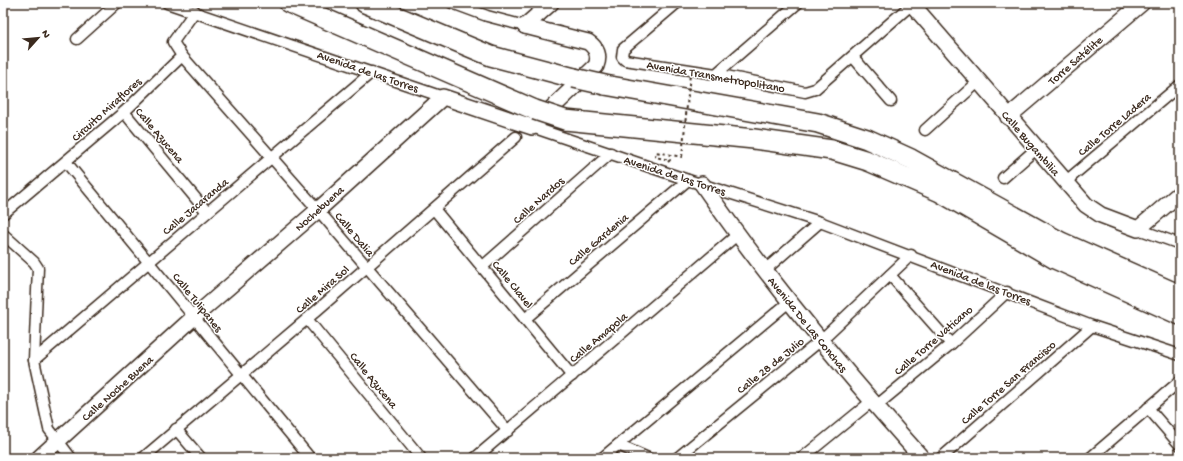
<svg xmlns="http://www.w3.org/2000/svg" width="1183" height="461" font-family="'Gochi Hand',sans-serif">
	<rect width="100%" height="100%" fill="#fff"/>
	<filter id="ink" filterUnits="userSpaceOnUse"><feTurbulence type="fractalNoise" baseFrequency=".025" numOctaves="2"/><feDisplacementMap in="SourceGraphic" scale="8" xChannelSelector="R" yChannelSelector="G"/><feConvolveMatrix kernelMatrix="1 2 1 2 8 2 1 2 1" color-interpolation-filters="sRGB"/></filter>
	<g filter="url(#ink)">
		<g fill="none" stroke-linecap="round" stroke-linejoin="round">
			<g stroke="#3b2a1e" stroke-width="13">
				<g id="street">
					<polyline points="167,3 443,97"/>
					<polyline points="452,3 487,16 525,26"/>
					<polyline points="677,3 623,49 622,57 625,60 716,74 805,92 815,89 912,4"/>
					<polyline points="77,39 117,3"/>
					<polyline points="182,56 318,210 508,431"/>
					<polyline points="853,57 891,101"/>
					<polyline points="716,74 798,3"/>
					<polyline points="124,112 207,212"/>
					<polyline points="532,127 688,180 820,222 1092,326 1180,355"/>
					<polyline points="925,130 978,82"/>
					<polyline points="66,162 310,458"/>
					<polyline points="1003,178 1036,149"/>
					<polyline points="1065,182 1180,85"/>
					<polyline points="434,209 572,376"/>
					<polyline points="3,214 124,112 182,56 173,42 195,11"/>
					<polyline points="1138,229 1180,244"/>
					<polyline points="3,234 34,262 38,268 34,360 49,429 71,458"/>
					<polyline points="482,267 611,153"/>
					<polyline points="765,270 820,222"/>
					<polyline points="890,275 951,344"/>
					<polyline points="307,319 421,458"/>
					<polyline points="525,319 688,180"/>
					<polyline points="34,360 372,72"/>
					<polyline points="876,406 951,344 1007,292"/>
					<polyline points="1148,408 1180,445"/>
					<polyline points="176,429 201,458"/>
					<polyline points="618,445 648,458"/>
					<polyline points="143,458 307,319 516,137"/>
					<polyline points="475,458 737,235"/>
					<polyline points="602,458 789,302"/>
					<polyline points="677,458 820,341 911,255"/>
					<polyline points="802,458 872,401"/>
					<polyline points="941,458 1092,326"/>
					<polyline points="1090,458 1180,381"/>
				</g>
			</g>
			<g stroke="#3b2a1e" stroke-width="18">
				<g id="secondary">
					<polyline points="911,3 1086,205 1101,215 1138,229 1180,193"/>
					<polyline points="525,26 551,3"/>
					<polyline points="1008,117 1142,3"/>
					<path d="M702,184C769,281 844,371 922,458"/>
					<path d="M39,458L194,317L318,210L443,97L532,127L596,66C600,56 597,48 588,42L525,26"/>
				</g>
			</g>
			<g stroke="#3b2a1e" stroke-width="22">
				<g id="highway">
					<polyline points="289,3 535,110"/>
					<polyline points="365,3 491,56 574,78"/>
					<polyline points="605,85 818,123 867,139 911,159 1061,242 1180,295"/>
					<polyline points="565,120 754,139 832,150 868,161 940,192 1055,259 1180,315"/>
				</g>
			</g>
			<polyline stroke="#3b2a1e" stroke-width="2" stroke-dasharray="3 3" stroke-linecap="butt" points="668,162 670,160 655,157 656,152 682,157"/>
			<use href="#street" stroke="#fff" stroke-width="10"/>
			<use href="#secondary" stroke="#fff" stroke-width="15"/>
			<use href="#highway" stroke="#fff" stroke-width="19"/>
			<g stroke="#3b2a1e" stroke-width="22" stroke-linecap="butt">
				<g id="highway-bridge">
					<polyline points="574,78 605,85"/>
					<polyline points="535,110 565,120"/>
				</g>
			</g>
			<polyline stroke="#3b2a1e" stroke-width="2" stroke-dasharray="3 3" stroke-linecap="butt" points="682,157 690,74"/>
			<use href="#highway-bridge" stroke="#fff" stroke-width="19"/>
		</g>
	</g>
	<g text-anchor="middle" stroke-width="3" stroke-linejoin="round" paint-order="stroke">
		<g font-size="12" fill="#3b2a1e" stroke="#fff">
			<text transform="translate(1075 60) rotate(-41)" y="4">Torre Satélite</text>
			<text transform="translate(368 71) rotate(19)" y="4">Avenida de las Torres</text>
			<text transform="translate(716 76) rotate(10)" y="4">Avenida Transmetropolitano</text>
			<text transform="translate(106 109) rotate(-42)" y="4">Circuito Miraflores</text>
			<text transform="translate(1114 124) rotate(-40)" y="4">Calle Torre Ladera</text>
			<text transform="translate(160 135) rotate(50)" y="4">Calle Azucena</text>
			<text transform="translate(1031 143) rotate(49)" y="4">Calle Bugambilia</text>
			<text transform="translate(675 175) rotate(18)" y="4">Avenida de las Torres</text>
			<text transform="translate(538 200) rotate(-42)" y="4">Calle Nardos</text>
			<text transform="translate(195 206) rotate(-40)" y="4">Calle Jacaranda</text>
			<text transform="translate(319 208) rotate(-42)" y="4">Nochebuena</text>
			<text transform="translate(355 234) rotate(50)" y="4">Calle Dalia</text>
			<text transform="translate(598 239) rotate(-40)" y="4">Calle Gardenia</text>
			<text transform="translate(981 282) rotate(21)" y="4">Avenida de las Torres</text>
			<text transform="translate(513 284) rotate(51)" y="4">Calle Clavel</text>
			<text transform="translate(322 289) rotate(-41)" y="4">Calle Mira Sol</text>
			<text transform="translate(198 302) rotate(51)" y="4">Calle Tulipanes</text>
			<text transform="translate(808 324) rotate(51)" y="4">Avenida De Las Conchas</text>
			<text transform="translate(598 337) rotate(-40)" y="4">Calle Amapola</text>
			<text transform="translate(933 340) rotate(-41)" y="4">Calle Torre Vaticano</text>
			<text transform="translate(770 365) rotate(-39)" y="4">Calle 28 de Julio</text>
			<text transform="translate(374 380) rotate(51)" y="4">Calle Azucena</text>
			<text transform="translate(1008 382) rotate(-41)" y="4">Calle Torre San Francisco</text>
			<text transform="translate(117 388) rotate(-42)" y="4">Calle Noche Buena</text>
		</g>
	</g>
	<rect width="1183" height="461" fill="none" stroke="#fff" stroke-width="16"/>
	<rect x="8" y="8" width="1167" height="445" fill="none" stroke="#3b2a1e" stroke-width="1.5" filter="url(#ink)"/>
	<g transform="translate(38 38) rotate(63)" stroke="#ffffff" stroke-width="3" paint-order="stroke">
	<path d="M0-3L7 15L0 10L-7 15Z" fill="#3b2a1e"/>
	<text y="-6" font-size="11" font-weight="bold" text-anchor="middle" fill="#3b2a1e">N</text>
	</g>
</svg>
